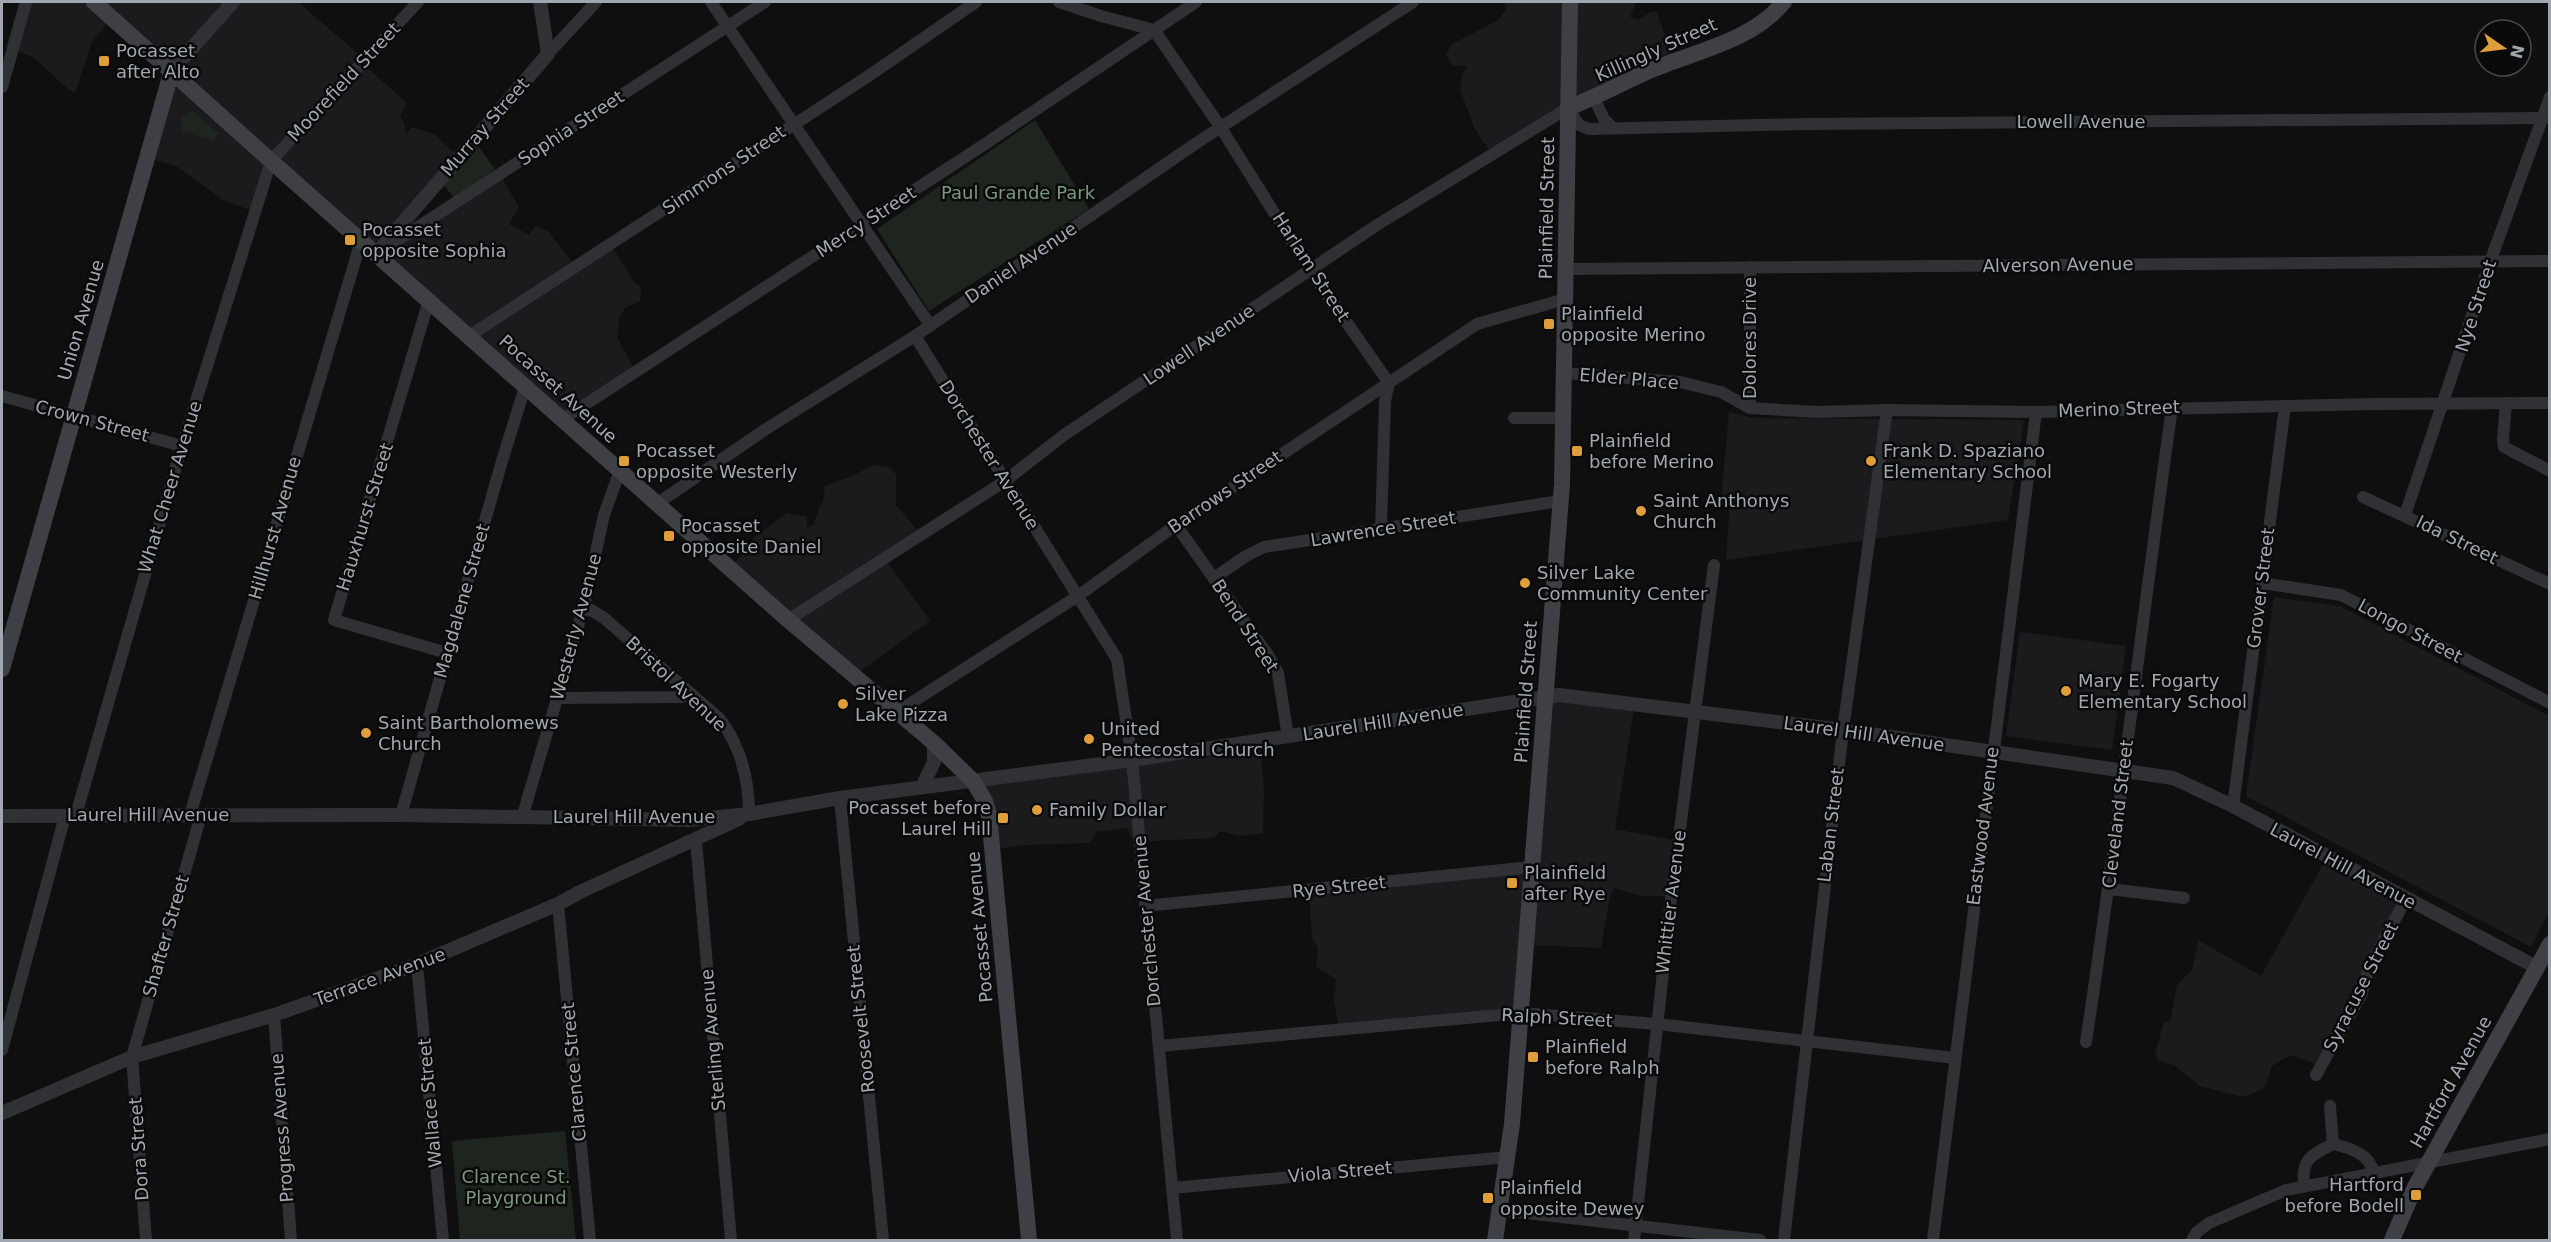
<svg xmlns="http://www.w3.org/2000/svg" width="2551" height="1242" font-family="'DejaVu Sans',sans-serif">
	<rect width="100%" height="100%" fill="#0f0f10"/>
	<g fill="#1b1b1d">
		<polygon points="19,2 298,2 364,59 365,66 407,103 400,115 405,125 405,134 412,127 434,134 460,158 394,236 502,178 519,207 509,224 529,235 535,226 548,231 576,267 613,248 634,282 641,287 640,301 625,308 620,316 617,337 636,372 566,420 269,159 250,210 223,200 176,166 149,158 174,71 110,20 92,42 75,93 69,90 33,57 6,47"/>
		<polygon points="1504,2 1636,2 1630,17 1638,20 1651,12 1657,12 1673,60 1492,155 1474,127 1460,90 1463,73 1468,67 1452,65 1446,55 1451,45 1498,20 1506,10"/>
		<polygon points="1729,412 1754,418 2024,420 2008,520 1726,560 1730,503 1721,502"/>
		<polygon points="874,465 888,467 896,474 896,505 919,532 886,560 930,621 852,677 731,567 750,546 754,538 787,513 807,517 807,528 813,526 820,505 823,502 825,486 856,474"/>
		<polygon points="2274,597 2340,606 2549,716 2549,912 2531,947 2246,796"/>
		<polygon points="2020,632 2126,646 2112,750 2006,736"/>
		<polygon points="1540,701 1635,702 1615,829 1673,840 1666,896 1641,896 1615,888 1610,896 1601,948 1523,945 1516,1012 1339,1028 1334,1000 1336,979 1316,967 1318,948 1312,938 1309,894 1526,868"/>
		<polygon points="1260,745 1264,791 1263,833 1240,836 1220,831 1214,838 1133,842 1128,828 1096,832 1090,843 1025,845 990,850 985,816 970,778"/>
		<polygon points="2327,857 2402,896 2320,1065 2290,1055 2272,1066 2266,1085 2257,1092 2242,1097 2200,1086 2175,1066 2158,1060 2155,1053 2164,1022 2170,1021 2177,985 2192,970 2198,940 2261,976"/>
	</g>
	<g fill="#1e241e">
		<polygon points="188,112 195,112 218,133 214,141 182,131 181,119"/>
		<polygon points="1035,120 1089,209 929,311 877,229"/>
		<polygon points="479,147 495,169 455,199 443,184"/>
		<polygon points="565,1131 576,1240 460,1240 452,1141"/>
	</g>
	<g fill="none" stroke-linecap="round" stroke-linejoin="round">
		<g stroke="#303135" stroke-width="12">
			<polyline points="711,2 930,325"/>
			<polyline points="1059,2 1101,16 1154,30 1221,128 1310,270 1389,383 1385,401 1381,528"/>
			<polyline points="548,54 596,2"/>
			<polyline points="2,87 26,2"/>
			<polyline points="1594,98 1604,119 1613,128"/>
			<polyline points="384,249 765,2"/>
			<polyline points="1750,267 1750,408"/>
			<polyline points="1566,269 2550,261"/>
			<polyline points="429,300 334,620 447,653"/>
			<polyline points="469,336 867,77 976,2"/>
			<polyline points="915,336 1117,659 1132,760 1177,1240"/>
			<polyline points="1564,373 1680,382 1721,392 1750,408 1818,412 1887,410 2036,412 2374,404 2550,403"/>
			<polyline points="2,396 182,446"/>
			<polyline points="2506,403 2503,439 2504,447 2550,471"/>
			<polyline points="1514,418 1563,418"/>
			<polyline points="563,419 982,146 1196,2"/>
			<polyline points="2363,497 2550,584"/>
			<polyline points="658,503 766,429 915,336 1198,142 1413,2"/>
			<polyline points="2405,515 2490,262 2550,97"/>
			<polyline points="1176,525 1268,655 1278,673 1288,737"/>
			<polyline points="1214,578 1246,556 1264,547 1560,501"/>
			<polyline points="2262,583 2341,595 2550,703"/>
			<path d="M584,606L604,618L720,719C741,747 749,780 749,814"/>
			<polyline points="788,620 1005,481 1064,435 1377,225 1568,108 1579,125 1589,129 1806,124 2550,118"/>
			<polyline points="557,698 681,697 692,695"/>
			<polyline points="897,712 1078,596 1176,525 1477,324 1565,299"/>
			<polyline points="840,798 883,1240"/>
			<polyline points="2233,806 2285,406"/>
			<polyline points="76,815 182,446 271,161 418,2"/>
			<polyline points="190,815 361,241"/>
			<polyline points="401,815 502,461 525,387"/>
			<polyline points="522,818 584,606 604,515 620,470"/>
			<polyline points="696,840 731,1240"/>
			<polyline points="2109,889 2184,898"/>
			<polyline points="558,904 590,1240"/>
			<polyline points="1145,906 1532,867"/>
			<polyline points="415,965 418,975 443,1240"/>
			<polyline points="274,1015 291,1240"/>
			<path d="M2086,1042C2118,831 2142,619 2172,408"/>
			<polyline points="1159,1046 1521,1013 1657,1024 1955,1058"/>
			<polyline points="2,1050 65,816"/>
			<polyline points="2316,1075 2362,993 2369,968 2406,899"/>
			<polyline points="2330,1106 2333,1144"/>
			<path d="M2304,1186C2301,1159 2311,1155 2333,1144C2350,1148 2370,1154 2374,1173"/>
			<polyline points="1172,1188 1508,1157"/>
			<polyline points="1500,1210 1760,1240"/>
			<polyline points="146,1240 132,1057 201,815"/>
			<polyline points="1634,1240 1670,907 1714,565"/>
			<polyline points="1784,1240 1843,730 1887,410"/>
			<polyline points="1933,1240 2036,412"/>
			<polyline points="2192,1240 2197,1232 2209,1223 2286,1190 2550,1139"/>
		</g>
		<g stroke="#303135" stroke-width="14">
			<polyline points="172,70 233,2"/>
			<polyline points="376,254 548,54 540,2"/>
			<polyline points="922,787 934,762 934,743"/>
			<polyline points="2,816 401,815 688,820 749,814 840,798 1132,760 1559,695 1843,730 2173,778 2233,806 2536,967"/>
			<polyline points="2,1113 132,1057 274,1015 415,965 558,904 580,892 739,819"/>
		</g>
		<g stroke="#3f4045" stroke-width="16">
			<polyline points="94,2 271,161 788,620 934,743 973,781 985,801 989,815 1029,1240"/>
			<path d="M1568,108C1596,97 1622,83 1649,71C1695,51 1751,42 1784,2"/>
			<polyline points="2,669 172,70"/>
			<polyline points="1495,1240 1512,1124 1562,484 1570,2"/>
			<polyline points="2392,1240 2414,1189 2550,944"/>
		</g>
	</g>
	<g fill="#df9e39" stroke="#0a0a0b" stroke-width="2">
		<rect x="98" y="55" width="12" height="12" rx="3"/>
		<rect x="344" y="234" width="12" height="12" rx="3"/>
		<rect x="1543" y="318" width="12" height="12" rx="3"/>
		<rect x="1571" y="445" width="12" height="12" rx="3"/>
		<rect x="618" y="455" width="12" height="12" rx="3"/>
		<circle cx="1871" cy="461" r="6"/>
		<circle cx="1641" cy="511" r="6"/>
		<rect x="663" y="530" width="12" height="12" rx="3"/>
		<circle cx="1525" cy="583" r="6"/>
		<circle cx="2066" cy="691" r="6"/>
		<circle cx="843" cy="704" r="6"/>
		<circle cx="366" cy="733" r="6"/>
		<circle cx="1089" cy="739" r="6"/>
		<circle cx="1037" cy="810" r="6"/>
		<rect x="997" y="812" width="12" height="12" rx="3"/>
		<rect x="1506" y="877" width="12" height="12" rx="3"/>
		<rect x="1527" y="1051" width="12" height="12" rx="3"/>
		<rect x="2410" y="1189" width="12" height="12" rx="3"/>
		<rect x="1482" y="1192" width="12" height="12" rx="3"/>
	</g>
	<g text-anchor="middle" stroke-width="5" stroke-linejoin="round" paint-order="stroke">
		<g font-size="18" fill="#a1a7b0" stroke="#0a0a0b">
			<text transform="translate(1656 50) rotate(-24)" y="6">Killingly Street</text>
			<text transform="translate(344 82) rotate(-47)" y="6">Moorefield Street</text>
			<text x="2081" y="128">Lowell Avenue</text>
			<text transform="translate(485 127) rotate(-49)" y="6">Murray Street</text>
			<text transform="translate(571 128) rotate(-33)" y="6">Sophia Street</text>
			<text transform="translate(724 170) rotate(-34)" y="6">Simmons Street</text>
			<text transform="translate(1547 208) rotate(-89)" y="6">Plainfield Street</text>
			<text transform="translate(866 222) rotate(-33)" y="6">Mercy Street</text>
			<text transform="translate(1021 263) rotate(-34)" y="6">Daniel Avenue</text>
			<text transform="translate(2058 265) rotate(-1)" y="6">Alverson Avenue</text>
			<text transform="translate(1311 267) rotate(57)" y="6">Harlam Street</text>
			<text transform="translate(2476 306) rotate(-72)" y="6">Nye Street</text>
			<text transform="translate(81 320) rotate(-74)" y="6">Union Avenue</text>
			<text transform="translate(1750 338) rotate(-90)" y="6">Dolores Drive</text>
			<text transform="translate(1199 345) rotate(-34)" y="6">Lowell Avenue</text>
			<text transform="translate(1629 379) rotate(5)" y="6">Elder Place</text>
			<text transform="translate(558 389) rotate(42)" y="6">Pocasset Avenue</text>
			<text transform="translate(2119 409) rotate(-2)" y="6">Merino Street</text>
			<text transform="translate(92 421) rotate(15)" y="6">Crown Street</text>
			<text transform="translate(989 455) rotate(58)" y="6">Dorchester Avenue</text>
			<text transform="translate(170 487) rotate(-73)" y="6">What Cheer Avenue</text>
			<text transform="translate(1225 492) rotate(-34)" y="6">Barrows Street</text>
			<text transform="translate(365 517) rotate(-73)" y="6">Hauxhurst Street</text>
			<text transform="translate(275 528) rotate(-74)" y="6">Hillhurst Avenue</text>
			<text transform="translate(1383 529) rotate(-9)" y="6">Lawrence Street</text>
			<text transform="translate(2457 540) rotate(26)" y="6">Ida Street</text>
			<text transform="translate(2261 588) rotate(-83)" y="6">Grover Street</text>
			<text transform="translate(462 601) rotate(-74)" y="6">Magdalene Street</text>
			<text transform="translate(1245 626) rotate(57)" y="6">Bend Street</text>
			<text transform="translate(576 627) rotate(-75)" y="6">Westerly Avenue</text>
			<text transform="translate(2410 631) rotate(28)" y="6">Longo Street</text>
			<text transform="translate(676 684) rotate(43)" y="6">Bristol Avenue</text>
			<text transform="translate(1526 692) rotate(-86)" y="6">Plainfield Street</text>
			<text transform="translate(1383 722) rotate(-9)" y="6">Laurel Hill Avenue</text>
			<text transform="translate(1864 734) rotate(8)" y="6">Laurel Hill Avenue</text>
			<text transform="translate(2118 814) rotate(-83)" y="6">Cleveland Street</text>
			<text x="148" y="821">Laurel Hill Avenue</text>
			<text x="634" y="823">Laurel Hill Avenue</text>
			<text transform="translate(1831 825) rotate(-83)" y="6">Laban Street</text>
			<text transform="translate(1983 826) rotate(-83)" y="6">Eastwood Avenue</text>
			<text transform="translate(2343 866) rotate(28)" y="6">Laurel Hill Avenue</text>
			<text transform="translate(1339 887) rotate(-6)" y="6">Rye Street</text>
			<text transform="translate(1671 902) rotate(-83)" y="6">Whittier Avenue</text>
			<text transform="translate(1147 921) rotate(-95)" y="6">Dorchester Avenue</text>
			<text transform="translate(980 927) rotate(-95)" y="6">Pocasset Avenue</text>
			<text transform="translate(166 936) rotate(-74)" y="6">Shafter Street</text>
			<text transform="translate(380 977) rotate(-20)" y="6">Terrace Avenue</text>
			<text transform="translate(2361 987) rotate(-63)" y="6">Syracuse Street</text>
			<text transform="translate(1557 1018) rotate(3)" y="6">Ralph Street</text>
			<text transform="translate(861 1019) rotate(-96)" y="6">Roosevelt Street</text>
			<text transform="translate(713 1040) rotate(-95)" y="6">Sterling Avenue</text>
			<text transform="translate(574 1072) rotate(-95)" y="6">Clarence Street</text>
			<text transform="translate(2451 1082) rotate(-61)" y="6">Hartford Avenue</text>
			<text transform="translate(430 1103) rotate(-95)" y="6">Wallace Street</text>
			<text transform="translate(282 1128) rotate(-94)" y="6">Progress Avenue</text>
			<text transform="translate(139 1149) rotate(-94)" y="6">Dora Street</text>
			<text transform="translate(1340 1172) rotate(-5)" y="6">Viola Street</text>
		</g>
		<g font-size="18" fill="#a1a7b0" stroke="#0a0a0b" text-anchor="start">
			<text x="116" y="57">Pocasset<tspan x="116" dy="21">after Alto</tspan></text>
			<text x="362" y="236">Pocasset<tspan x="362" dy="21">opposite Sophia</tspan></text>
			<text x="1561" y="320">Plainfield<tspan x="1561" dy="21">opposite Merino</tspan></text>
			<text x="1589" y="447">Plainfield<tspan x="1589" dy="21">before Merino</tspan></text>
			<text x="636" y="457">Pocasset<tspan x="636" dy="21">opposite Westerly</tspan></text>
			<text x="1883" y="457">Frank D. Spaziano<tspan x="1883" dy="21">Elementary School</tspan></text>
			<text x="1653" y="507">Saint Anthonys<tspan x="1653" dy="21">Church</tspan></text>
			<text x="681" y="532">Pocasset<tspan x="681" dy="21">opposite Daniel</tspan></text>
			<text x="1537" y="579">Silver Lake<tspan x="1537" dy="21">Community Center</tspan></text>
			<text x="2078" y="687">Mary E. Fogarty<tspan x="2078" dy="21">Elementary School</tspan></text>
			<text x="855" y="700">Silver<tspan x="855" dy="21">Lake Pizza</tspan></text>
			<text x="378" y="729">Saint Bartholomews<tspan x="378" dy="21">Church</tspan></text>
			<text x="1101" y="735">United<tspan x="1101" dy="21">Pentecostal Church</tspan></text>
			<text x="991" y="814" text-anchor="end">Pocasset before<tspan x="991" dy="21">Laurel Hill</tspan></text>
			<text x="1049" y="816">Family Dollar</text>
			<text x="1524" y="879">Plainfield<tspan x="1524" dy="21">after Rye</tspan></text>
			<text x="1545" y="1053">Plainfield<tspan x="1545" dy="21">before Ralph</tspan></text>
			<text x="2404" y="1191" text-anchor="end">Hartford<tspan x="2404" dy="21">before Bodell</tspan></text>
			<text x="1500" y="1194">Plainfield<tspan x="1500" dy="21">opposite Dewey</tspan></text>
		</g>
		<g font-size="18" fill="#7a997a" stroke="#0a0a0b">
			<text x="1018" y="199">Paul Grande Park</text>
			<text x="516" y="1183">Clarence St.<tspan x="516" dy="21">Playground</tspan></text>
		</g>
	</g>
	<rect width="2551" height="1242" fill="none" stroke="#a1a7b0" stroke-width="6"/>
	<g transform="translate(2503 48) rotate(104)"><circle r="28" fill="#0a0a0b" stroke="#46494d" stroke-width="1.5"/>
	<path d="M0-4.5L10 22L0 15L-10 22Z" fill="#df9e39"/>
	<text y="-9" font-size="16" font-weight="bold" text-anchor="middle" fill="#a1a7b0">N</text>
	</g>
</svg>
